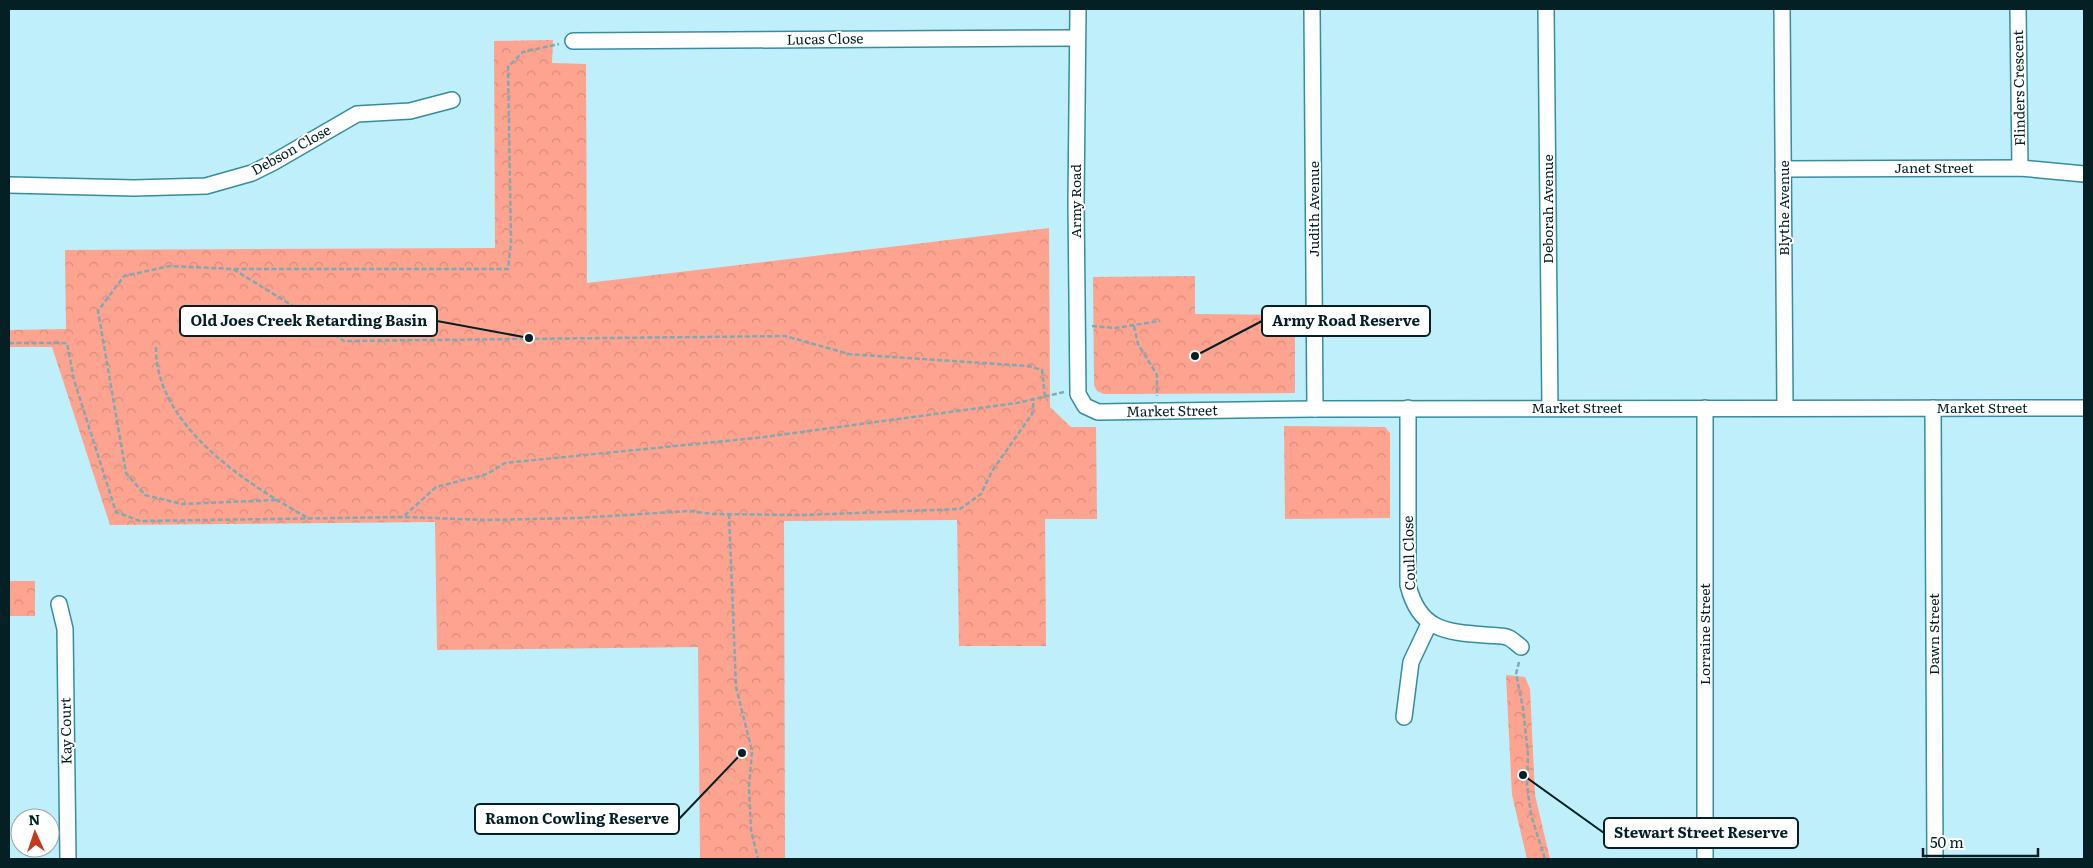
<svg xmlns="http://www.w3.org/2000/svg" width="2093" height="868" font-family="Literata,serif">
	<defs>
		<pattern id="forest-crowns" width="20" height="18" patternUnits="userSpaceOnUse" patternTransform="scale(1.25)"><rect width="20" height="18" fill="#fea38f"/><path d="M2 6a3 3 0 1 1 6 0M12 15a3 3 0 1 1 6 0" fill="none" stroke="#d88c7b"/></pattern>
	</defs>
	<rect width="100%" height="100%" fill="#bfeffa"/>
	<g fill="url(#forest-crowns)">
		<polygon points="553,40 552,63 586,64 587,283 1049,228 1050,407 1071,427 1096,427 1097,519 1045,519 1046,646 959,646 957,520 784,521 785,859 700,859 698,647 437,650 435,522 110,525 52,347 9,347 9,330 66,329 65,250 495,248 494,41"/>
		<polygon points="1195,276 1195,314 1295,315 1295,393 1120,394 1104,394 1097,391 1094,385 1093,277"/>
		<polygon points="1284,426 1385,427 1390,433 1390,518 1285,519"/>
		<rect x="9" y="581" width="26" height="35"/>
		<polygon points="1506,675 1525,677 1530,689 1535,795 1550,859 1527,859 1512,795"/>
	</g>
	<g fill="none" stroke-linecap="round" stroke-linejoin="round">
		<g stroke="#358d9f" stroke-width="18">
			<g id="street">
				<polyline points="1078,9 1076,203 1078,394 1085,406 1098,412 1315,409 2084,408"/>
				<polyline points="1312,9 1315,409"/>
				<polyline points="1546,9 1550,408"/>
				<polyline points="1782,9 1785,408"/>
				<polyline points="2018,9 2020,168"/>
				<polyline points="573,41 1077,38"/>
				<polyline points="1783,169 2020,168 2084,174"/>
				<polyline points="9,185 134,188 206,186 252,173 274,162 357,114 410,111 452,100"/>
				<path d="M1408,408V585C1419,630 1445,632 1485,635C1492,636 1503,635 1509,638C1513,640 1517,644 1521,647"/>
				<polyline points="1705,408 1705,859"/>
				<polyline points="1933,408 1935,859"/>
				<polyline points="59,604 65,629 68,859"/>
				<polyline points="1404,717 1411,662 1429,624"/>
			</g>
		</g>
		<g stroke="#80a9b2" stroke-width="2.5" stroke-dasharray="5 2.5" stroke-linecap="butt">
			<polyline points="234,269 508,269 511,243 508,67 523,52 559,44"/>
			<polyline points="1092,326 1115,328 1160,321"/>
			<polyline points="1134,326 1138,344 1157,375 1157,396"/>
			<polyline points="9,343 67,343 74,380 116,512 140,521 403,517 436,487 487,474 505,463 764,437 1017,403 1064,392"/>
			<path d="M156,347C155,426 247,484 308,518"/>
			<polyline points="276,500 182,504 145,495 126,473 98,311 124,276 170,266 233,269 293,306 344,341 785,336 849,354 1028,366 1042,370 1045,397"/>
			<polyline points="729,514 736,687 752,751 749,787 751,830 758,859"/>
			<polyline points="405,517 486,520 578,518 689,511 713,514 803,515 960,509 981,494 992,471 1032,414 1034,399"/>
			<polyline points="1519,662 1516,674 1523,708 1528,755 1527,785 1531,815 1545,859"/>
		</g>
		<use href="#street" stroke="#fff" stroke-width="15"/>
	</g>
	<g text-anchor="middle" stroke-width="4" stroke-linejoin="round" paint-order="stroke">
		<g font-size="14" fill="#042025" stroke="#fff">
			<text transform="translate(825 39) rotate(-1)" y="5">Lucas Close</text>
			<text transform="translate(2019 88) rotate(-91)" y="5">Flinders Crescent</text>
			<text transform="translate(291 150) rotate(-29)" y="5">Debson Close</text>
			<text x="1934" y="173">Janet Street</text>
			<text transform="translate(1076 201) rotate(-90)" y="5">Army Road</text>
			<text transform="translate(1784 208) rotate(-90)" y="5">Blythe Avenue</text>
			<text transform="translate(1314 209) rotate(-90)" y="5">Judith Avenue</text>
			<text transform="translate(1548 209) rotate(-90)" y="5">Deborah Avenue</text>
			<text x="1577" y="413">Market Street</text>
			<text x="1982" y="413">Market Street</text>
			<text transform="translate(1172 411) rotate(-1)" y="5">Market Street</text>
			<text transform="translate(1409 553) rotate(-92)" y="5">Coull Close</text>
			<text transform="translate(1705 634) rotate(-90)" y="5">Lorraine Street</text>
			<text transform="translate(1934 634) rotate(-90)" y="5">Dawn Street</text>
			<text transform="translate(66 731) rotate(-91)" y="5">Kay Court</text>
		</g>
	</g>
	<path fill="none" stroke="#042025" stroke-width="2" d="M1195 356L1262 321M529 338L437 321M742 753L679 819M1523 775L1604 833"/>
	<g fill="#042025" stroke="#fff" stroke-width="2">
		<circle cx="1195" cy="356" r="5"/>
		<circle cx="529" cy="338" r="5"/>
		<circle cx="742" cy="753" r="5"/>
		<circle cx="1523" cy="775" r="5"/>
	</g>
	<g fill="#fff" stroke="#042025" stroke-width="2">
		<rect x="1262" y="306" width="168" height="30" rx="5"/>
		<rect x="180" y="306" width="257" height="30" rx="5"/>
		<rect x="475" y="804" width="204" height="30" rx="5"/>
		<rect x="1604" y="818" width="194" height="30" rx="5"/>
	</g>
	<g font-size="15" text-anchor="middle" font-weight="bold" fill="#042025">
		<text x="1346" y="326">Army Road Reserve</text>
		<text x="309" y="326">Old Joes Creek Retarding Basin</text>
		<text x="577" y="824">Ramon Cowling Reserve</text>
		<text x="1701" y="838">Stewart Street Reserve</text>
	</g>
	<rect width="2093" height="868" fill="none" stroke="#042025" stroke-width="20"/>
	<g transform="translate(35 833) rotate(357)"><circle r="24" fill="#ffffff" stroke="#9ba6a8"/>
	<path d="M0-4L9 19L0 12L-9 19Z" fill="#c4391d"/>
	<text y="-8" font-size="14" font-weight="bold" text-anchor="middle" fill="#042025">N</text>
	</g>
	<path d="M1923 848v8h115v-8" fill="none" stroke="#042025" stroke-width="2.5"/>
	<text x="1930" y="848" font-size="15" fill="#042025" stroke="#ffffff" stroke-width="4" paint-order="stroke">50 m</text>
</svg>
